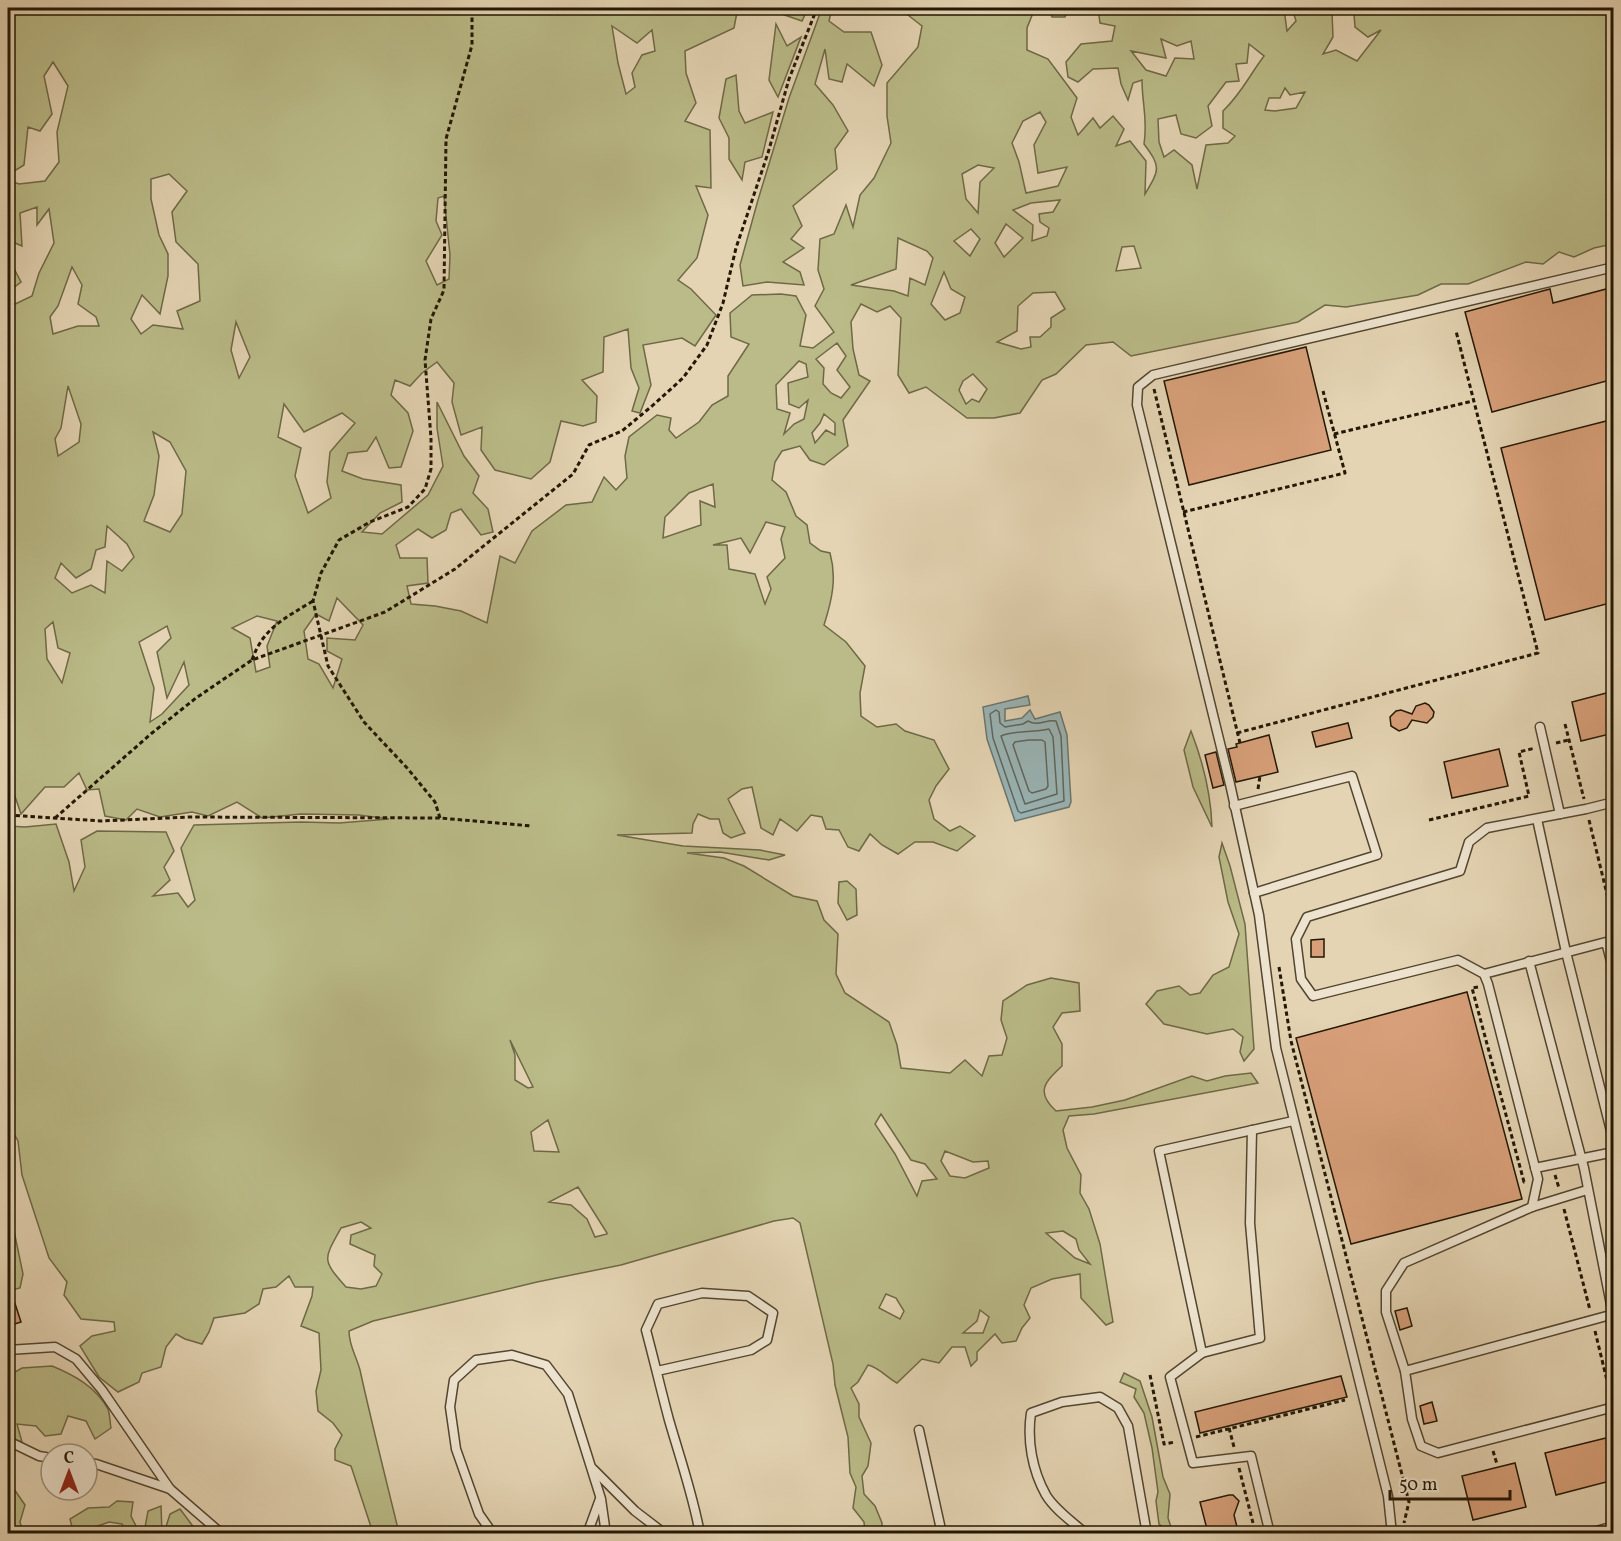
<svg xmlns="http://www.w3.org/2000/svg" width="1621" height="1541" font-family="Vollkorn,serif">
	<rect width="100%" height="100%" fill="#e4d4b3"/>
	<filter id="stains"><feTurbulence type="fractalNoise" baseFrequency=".00333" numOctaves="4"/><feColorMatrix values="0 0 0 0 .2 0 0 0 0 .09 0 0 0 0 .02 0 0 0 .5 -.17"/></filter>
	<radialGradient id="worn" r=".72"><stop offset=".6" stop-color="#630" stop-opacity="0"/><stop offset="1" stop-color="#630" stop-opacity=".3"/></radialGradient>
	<g fill="#babb88" stroke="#6e6946" stroke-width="1.5" fill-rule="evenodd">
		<path d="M8,8H735L737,12L734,28L685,51L686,73L696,103L685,121L710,130L711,188L696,186L708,215L697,258L678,280L691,289L716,315L695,346L682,338L643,345L651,385L640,413L632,411L639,388L631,368L628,329L604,337L603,372L582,380L597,396L596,422L583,426L561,421L550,462L531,479L495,470L481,450L482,427L461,435L452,402L454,383L437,362L422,373L410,386L395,380L391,395L408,413L413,431L401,467L389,468L376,437L367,451L348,453L342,471L363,479L401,485L402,502L380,513L362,532L382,534L428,495L443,466L437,428V402L464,456L479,476L473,493L488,509L493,532L481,535L461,509L451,513L446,530L432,538L418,529L396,545L400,558H427L428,583L407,586L411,604L435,606L461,611L487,623L500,556L515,563L532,531L566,505L592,502L604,477L616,490L627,478L625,456L629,437L657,415L671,418L669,430L676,438L699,422L712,405L728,396V376L749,344L731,337L730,313L752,295L781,294L796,296L806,315L800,346L813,348L834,332L815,306L824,289L818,270L820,239L834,234L846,205L853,227L860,195L874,178L891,143L887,116V83L918,47L922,26L899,8H1035L1027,28V50L1048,59L1077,98L1071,117L1078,135L1093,118L1100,128L1113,116L1124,129L1116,146L1130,141L1146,161L1145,194C1160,169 1161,167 1144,144C1148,119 1142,104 1142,80L1133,83L1128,100L1121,84L1118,68L1093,69L1078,82L1068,77L1066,62L1081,44L1112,41L1115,26L1100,23L1098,8H1278L1284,9L1287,31L1296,21L1293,11L1295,8H1613V244L1594,248L1574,257L1559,252L1543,264L1526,262L1468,284H1441L1418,295L1346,307L1325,305L1298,322L1131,356L1113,342L1086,345L1056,374L1042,380L1020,413L994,418H967L926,387L909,393L898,375L901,318L890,306L877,312L861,304L851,322L853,349L859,375L870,381L843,420L848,446L824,465L810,460L800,446L782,451L775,462L772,480L786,492L796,516L807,525L810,543L821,551L830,553C837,578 832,600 824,625L846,642L865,666L860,693L861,716L877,727L896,724L905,731L934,740L949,769L936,786L929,800L934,819L950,831L960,826L975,836L957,851L933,842H915L898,854L882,845L870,834L859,851L848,847L839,830L826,829L822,817L811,815L797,831L780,819L773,835L761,828L752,787L742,789L728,799L745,833L731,838L723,833L719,819H710L698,814L693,824L692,833L617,835L683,846L760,850L785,855L769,860L720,852L687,853L724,858L744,866L793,896L817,901L824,920L838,934L836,974L845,993L889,1022L897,1045L901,1068L950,1073L965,1060L982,1076L989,1056L1002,1055L1007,1038L1001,1020L1003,1001L1027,985L1051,978L1079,983L1080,1011L1062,1013L1053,1027L1062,1044V1066C1045,1082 1035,1092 1056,1111L1092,1107L1125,1100L1192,1076L1207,1081L1225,1076L1251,1073L1258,1083L1094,1114L1069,1116L1063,1130L1067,1148L1081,1175L1080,1193L1089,1209L1100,1244L1113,1322L1106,1325L1081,1298L1080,1274L1052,1279L1031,1288L1024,1305L1030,1318L1022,1328L1016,1341L1002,1343L995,1334L977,1352V1360L971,1366L965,1347H952L939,1363L922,1359L897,1383C886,1377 880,1368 868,1365L858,1382L851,1388L859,1404V1417L871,1443L868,1466L862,1476L864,1494L875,1506L882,1523V1533H865L864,1522L853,1508L856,1487L850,1473L848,1437L835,1385L833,1364L800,1223L793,1218L774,1221L621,1265L537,1282L373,1321L349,1331C349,1346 356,1355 360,1370C372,1425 386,1479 399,1533H373L351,1466L335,1460V1449L342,1435L333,1423L318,1411L316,1391L321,1370L319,1333L301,1326L312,1296L313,1287H295L289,1276L276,1287L263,1289L259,1304L245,1313L214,1318L209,1332L202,1344L185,1339L176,1334L166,1347L161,1367L142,1373L139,1382L118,1392L99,1377L80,1346L92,1336L115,1331L114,1322L81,1319L64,1295L67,1282L49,1258L22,1175L18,1141L8,1123V826L25,827L56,824L69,862L74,891L85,867L81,840L97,831L166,832L174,851L164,867L170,880L153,896L178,893L188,907L195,900L181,848L194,825L302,822L339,823L389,819L359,815L301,814L262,818L237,802L208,816L192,812L160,817L137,809L126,820L105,816L99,789L87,790L79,773L64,787H45L21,814L8,776V314L11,306L32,296L39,273L54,243L49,209L37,225V207L20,213L22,246L8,240V180L19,184L45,181L59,162L57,132L68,86L53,62L44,76L52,114L40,131L28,127L24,165L8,175ZM1332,13L1354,14L1355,27L1368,37L1381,30L1357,61L1336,50L1323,54L1333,37ZM612,26L637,43L652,30L655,51L642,55L632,73L635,87L626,94L618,63ZM1161,39L1177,46L1191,41L1194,59L1175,58L1166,76L1146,70L1131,51L1166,58ZM1249,44L1264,56C1249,76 1241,94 1223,111V128L1235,136L1228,143L1206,145L1197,189L1192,165L1174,150L1164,157L1159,142L1158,119L1176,115L1181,134L1196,138L1212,126L1208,106L1226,82L1239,81L1236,64L1247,63ZM1285,88L1290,95L1305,92L1296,108L1275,111L1265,110L1269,98H1280ZM1040,112L1046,122L1034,145L1038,173L1067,167L1058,186L1026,193L1019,162L1012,143L1023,121ZM978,165L994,168L980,182L978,213L966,199L962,174ZM169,174L187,191L172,212L176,242L198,264L200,301L177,311L183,329L153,325L141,334L131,319L142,295L160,314L168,276V254L159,235L151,199V179ZM444,196L450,255L449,279L437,285L426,261L442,235L436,221L438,198ZM1060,200L1053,212L1039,214L1040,222L1049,228L1047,236L1032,241L1033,225L1013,210L1031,203ZM1006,224L1023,238L1004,257L995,243ZM971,229L980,239L970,256L954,241ZM898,238L927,251L933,258L925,285L910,278L908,296L894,291L851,285L896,269ZM1134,246L1141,268L1116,271L1122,247ZM72,267L82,285L78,304L96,317L99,326H78L53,334L50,317L58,306ZM944,272L951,289L965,297L960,313L945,320L931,304ZM1055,292L1065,309L1051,318V327L1040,337H1030L1031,347L1021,349L997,342L1017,331L1018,306L1033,293ZM236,322L250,357L239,378L231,350ZM837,343L846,356L837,370L850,387L841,398L831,393L823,384L824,368L816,359ZM799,361L806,364L808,377L788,383L789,404L799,408L808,400L804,419L794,424L784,434L790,413L777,409L776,385ZM973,374L987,389L979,402L972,399L966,404L959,390L963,381ZM68,386L81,424L79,442L58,456L55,439L61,428ZM284,404L304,432L342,413L355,423L330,452L327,482L331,498L308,513L295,476L301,448L278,437ZM824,414L835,423V435L826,430L815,443L812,433L820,423ZM153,432L170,442L186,471L182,514L170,532L144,521L154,495L159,456ZM713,484L715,507L700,501L701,525L663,538L665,517L689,493ZM766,522L785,527L781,539L785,558L767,577L771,589L765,604L755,574L729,569L727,545H713L741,538L750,553ZM107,526L127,544L134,557L122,571L107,561L105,593L91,585L72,593L55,578L61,563L76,578L91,569L96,550L105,547ZM337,598L363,625L355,640L327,638V651L342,659L333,688L319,664L308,659L304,631L316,614L329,621ZM257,616L277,621L267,646L270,667L256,672L250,638L232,628ZM53,622L58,648L70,653L62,683L47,659L45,629ZM167,626L171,638L157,652L167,698L184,662L189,685L162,714L150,722L154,688L139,642ZM510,1040L533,1087L528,1088L515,1080V1055ZM881,1114L911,1160L925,1164L937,1179L922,1181L917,1196L895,1154L875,1124ZM548,1120L559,1152L534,1151L531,1132ZM945,1151L973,1162L988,1161L989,1168L965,1178L950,1176L941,1161ZM578,1187L607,1233V1234L595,1237L587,1219L571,1205L549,1202ZM361,1222L371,1228L351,1235L350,1244L375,1255L374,1266L382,1274L376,1286L361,1289L346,1287C322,1260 323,1260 341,1228ZM1063,1231L1076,1239L1079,1250L1090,1264L1075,1258L1046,1233ZM886,1294L896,1298L904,1311L900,1319L879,1308ZM980,1310L989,1317L983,1333H963L977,1321Z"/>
		<polygon points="771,8 808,8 802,21 776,12"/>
		<polygon points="822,8 832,8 829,21 844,32 871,32 882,65 874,86 847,64 842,82 829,79 825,49 815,84 833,105 848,131 835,149 837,169 793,206 802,226 791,239 804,248 783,262 800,272 804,285 767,282 743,286 740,265 758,200 789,98"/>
		<polygon points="1048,8 1069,8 1065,17 1052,17"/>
		<polygon points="776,24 787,46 801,37 778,97 769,80"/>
		<polygon points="736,75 739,111 745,123 773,112 762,157 745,162 742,180 729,159 729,138 719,118 726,79"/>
		<polygon points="8,257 21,282 8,292"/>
		<path d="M1191,731C1203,762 1211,794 1212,827L1193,787L1184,750Z"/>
		<polygon points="1222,843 1230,866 1245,924 1254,1049 1244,1061 1240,1052 1243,1037 1233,1029 1207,1034 1164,1024 1146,1004 1157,991 1179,986 1190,995 1200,993 1213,975 1229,967 1239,934 1228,902 1219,857"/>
		<polygon points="847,881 856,889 857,915 847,920 838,903 839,882"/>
		<polygon points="8,1202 23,1274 20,1288 8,1291 8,1275 12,1273 14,1264 8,1259"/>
		<path d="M52,1366C74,1375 96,1387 108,1409C110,1415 110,1422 111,1428L95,1439L86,1421L68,1416L61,1434L45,1436L36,1426L17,1424L22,1442L11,1439L8,1435V1376L22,1368Z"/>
		<polygon points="1124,1373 1140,1381 1152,1417 1163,1477 1170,1494 1168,1518 1173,1533 1170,1533 1159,1524 1156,1501 1158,1492 1152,1448 1144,1413 1134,1397 1136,1389 1120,1382"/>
		<polygon points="14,1489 25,1505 20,1522 23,1533 8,1533 8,1493"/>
		<polygon points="117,1501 133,1502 131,1516 138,1530 127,1533 122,1524 109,1522 95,1527 72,1527 70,1519 88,1508 109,1507"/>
		<polygon points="161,1506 162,1533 144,1533 148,1511"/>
		<polygon points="180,1509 198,1533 164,1533 170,1514"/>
	</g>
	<polygon fill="#9ab5b7" stroke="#6a7670" stroke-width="1.5" points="1028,696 1030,705 1005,709 1005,721 1022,718 1030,710 1035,719 1060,712 1067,735 1071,802 1069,807 1015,821 987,739 983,707"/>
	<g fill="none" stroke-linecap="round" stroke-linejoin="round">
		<g stroke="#5e665e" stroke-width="1.5">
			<path d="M996,710L999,712L1000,723L1005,727L1023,724L1028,721C1038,727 1046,719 1056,721L1061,736L1064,801L1021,813L1018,811L993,738L990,714Z"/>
			<path d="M1049,729L1053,737L1057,794L1025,804L1001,736C1015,730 1033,733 1049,729Z"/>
			<polygon points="1029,740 1042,740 1045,742 1048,786 1046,789 1032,793 1029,791 1013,745 1015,742"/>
		</g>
	</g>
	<g fill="#d8a07a" stroke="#231705" stroke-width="1.5">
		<polygon points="1610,288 1614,300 1614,379 1492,412 1465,312 1550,289 1553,303"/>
		<polygon points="1306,347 1331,450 1189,485 1164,381"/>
		<polygon points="1614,419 1614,602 1545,620 1501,448"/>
		<polygon points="1614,691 1614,733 1581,741 1572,702"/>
		<polygon points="1425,703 1429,705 1434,712 1433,717 1427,723 1412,720 1407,728 1399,731 1391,726 1390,717 1396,711 1401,710 1412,714 1416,706"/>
		<polygon points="1348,723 1352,738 1316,747 1312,732"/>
		<polygon points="1269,735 1278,772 1236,782 1228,749 1237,747 1236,744"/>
		<polygon points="1499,749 1508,786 1452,798 1444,762"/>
		<polygon points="1216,752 1224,785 1213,788 1205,755"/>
		<polygon points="1324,939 1324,957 1311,957 1311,940"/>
		<polygon points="1467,992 1522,1199 1351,1244 1296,1038"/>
		<polygon points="8,1288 10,1288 21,1322 8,1326"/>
		<polygon points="1407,1308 1412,1326 1400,1330 1395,1311"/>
		<polygon points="1341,1376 1347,1397 1200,1433 1195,1412"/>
		<polygon points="1432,1402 1437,1421 1424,1424 1420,1406"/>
		<polygon points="1614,1436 1614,1480 1556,1495 1545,1453"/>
		<polygon points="1515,1463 1526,1507 1473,1520 1462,1476"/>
		<polygon points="1229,1495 1233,1495 1239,1501 1234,1515 1237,1527 1208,1533 1200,1502"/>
	</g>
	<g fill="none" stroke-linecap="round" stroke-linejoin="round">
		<g stroke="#534630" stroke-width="11">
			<g id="lane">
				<polyline points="1540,727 1560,814"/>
				<polyline points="1234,806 1352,776 1377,855 1254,893"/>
				<polyline points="1537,819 1566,952 1614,1143"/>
				<polyline points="1529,961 1584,1168 1614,1320"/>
				<polyline points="1484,974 1606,942 1614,973"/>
				<polyline points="1535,1168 1614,1152"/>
				<polyline points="1587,1190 1532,1207 1404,1263 1386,1291 1386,1312 1405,1371 1412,1419 1421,1446 1438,1453 1614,1407"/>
				<polyline points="1532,1207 1538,1179 1488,984 1484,974 1458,960 1313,996 1301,979 1296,939 1307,917 1460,871 1469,842 1487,828 1586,809 1614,802"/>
				<polyline points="8,1350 55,1347 76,1359 102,1390 170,1489 222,1534"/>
				<polyline points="1202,1353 1260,1338 1250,1223 1252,1130"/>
				<path d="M657,1371L751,1350L767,1340L773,1313L748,1296L702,1293L658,1304L646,1330C654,1360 661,1390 669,1420C680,1458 693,1495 700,1534"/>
				<polyline points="1405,1371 1614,1314"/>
				<polyline points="919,1430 942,1534"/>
				<polyline points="8,1441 39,1456 51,1458"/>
				<polyline points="87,1463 96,1464 170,1489"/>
				<polyline points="593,1469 635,1511 665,1534"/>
				<polyline points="493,1534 479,1514 456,1449 450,1407 454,1380 476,1360 512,1355 546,1365 568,1394 601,1499 606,1534"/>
				<polyline points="585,1534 589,1529 600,1499"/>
				<path d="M1086,1534C1073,1522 1055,1510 1046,1495C1032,1470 1027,1440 1031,1413L1062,1402L1100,1397L1118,1408L1128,1426L1147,1534"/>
				<polyline points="1270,1534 1251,1456 1193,1463 1170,1377 1202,1353 1159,1151 1293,1121"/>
				<polyline points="1392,1534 1388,1496 1276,1048 1259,915 1230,784 1137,405 1138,387 1153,375 1614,267"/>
				<polyline points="1586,1534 1614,1526"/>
			</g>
		</g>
		<g stroke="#231705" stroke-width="3" stroke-dasharray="4.5 3" stroke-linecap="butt">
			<polyline points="1154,389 1240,743"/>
			<polyline points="1334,434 1473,401"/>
			<polyline points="1183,512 1345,473 1323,391"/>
			<path d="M252,660C263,628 285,618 313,601"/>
			<polyline points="1565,724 1584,799"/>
			<polyline points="1237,733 1538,653 1456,331"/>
			<polyline points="1556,743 1569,740"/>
			<polyline points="1258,789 1260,776"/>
			<polyline points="8,815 101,821 190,817 440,818 532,826"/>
			<polyline points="55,818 152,733 196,698 252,660 385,612 455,569 573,474 589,445 622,431 652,406 683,378 707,345 723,303 736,248 768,153 789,79 817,8"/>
			<polyline points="440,818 435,802 408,769 364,722 328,666 313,601 321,573 339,540 370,522 408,507 425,489 431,469 431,438 425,360 431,319 444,290 446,139 472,45 472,8"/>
			<polyline points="1429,820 1529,796 1519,752 1535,748"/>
			<polyline points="1589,820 1614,923"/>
			<polyline points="1279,967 1291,1041 1409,1502 1404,1523"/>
			<polyline points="1478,987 1472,988 1524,1182 1526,1181"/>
			<polyline points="1555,1175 1559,1188"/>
			<polyline points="1564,1209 1590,1310"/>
			<polyline points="1595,1331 1611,1397"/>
			<polyline points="1150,1375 1164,1444 1175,1442"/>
			<polyline points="1229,1428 1234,1447"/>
			<polyline points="1196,1437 1345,1400"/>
			<polyline points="1493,1451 1497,1464"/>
			<polyline points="1239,1468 1253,1523"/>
		</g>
		<use href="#lane" stroke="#ede3ce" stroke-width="8"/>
	</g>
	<rect width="1621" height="1541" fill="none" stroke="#e4d4b3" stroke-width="30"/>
	<rect x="9" y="9" width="1603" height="1523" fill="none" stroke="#231705" stroke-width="3"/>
	<rect x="15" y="15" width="1591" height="1511" fill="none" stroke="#231705" stroke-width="1.5"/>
	<g transform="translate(69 1472)"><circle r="28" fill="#ede3ce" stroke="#9c917e" stroke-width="1.5"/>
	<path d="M0-4.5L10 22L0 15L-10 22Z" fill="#8f2418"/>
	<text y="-9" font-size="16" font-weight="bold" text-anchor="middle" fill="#231705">С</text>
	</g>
	<path d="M1390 1490v9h120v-9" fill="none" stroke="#231705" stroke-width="3"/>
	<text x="1399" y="1490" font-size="18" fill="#231705" stroke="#ede3ce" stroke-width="4.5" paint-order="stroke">50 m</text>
	<rect width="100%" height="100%" filter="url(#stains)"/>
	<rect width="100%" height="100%" fill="url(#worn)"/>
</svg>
